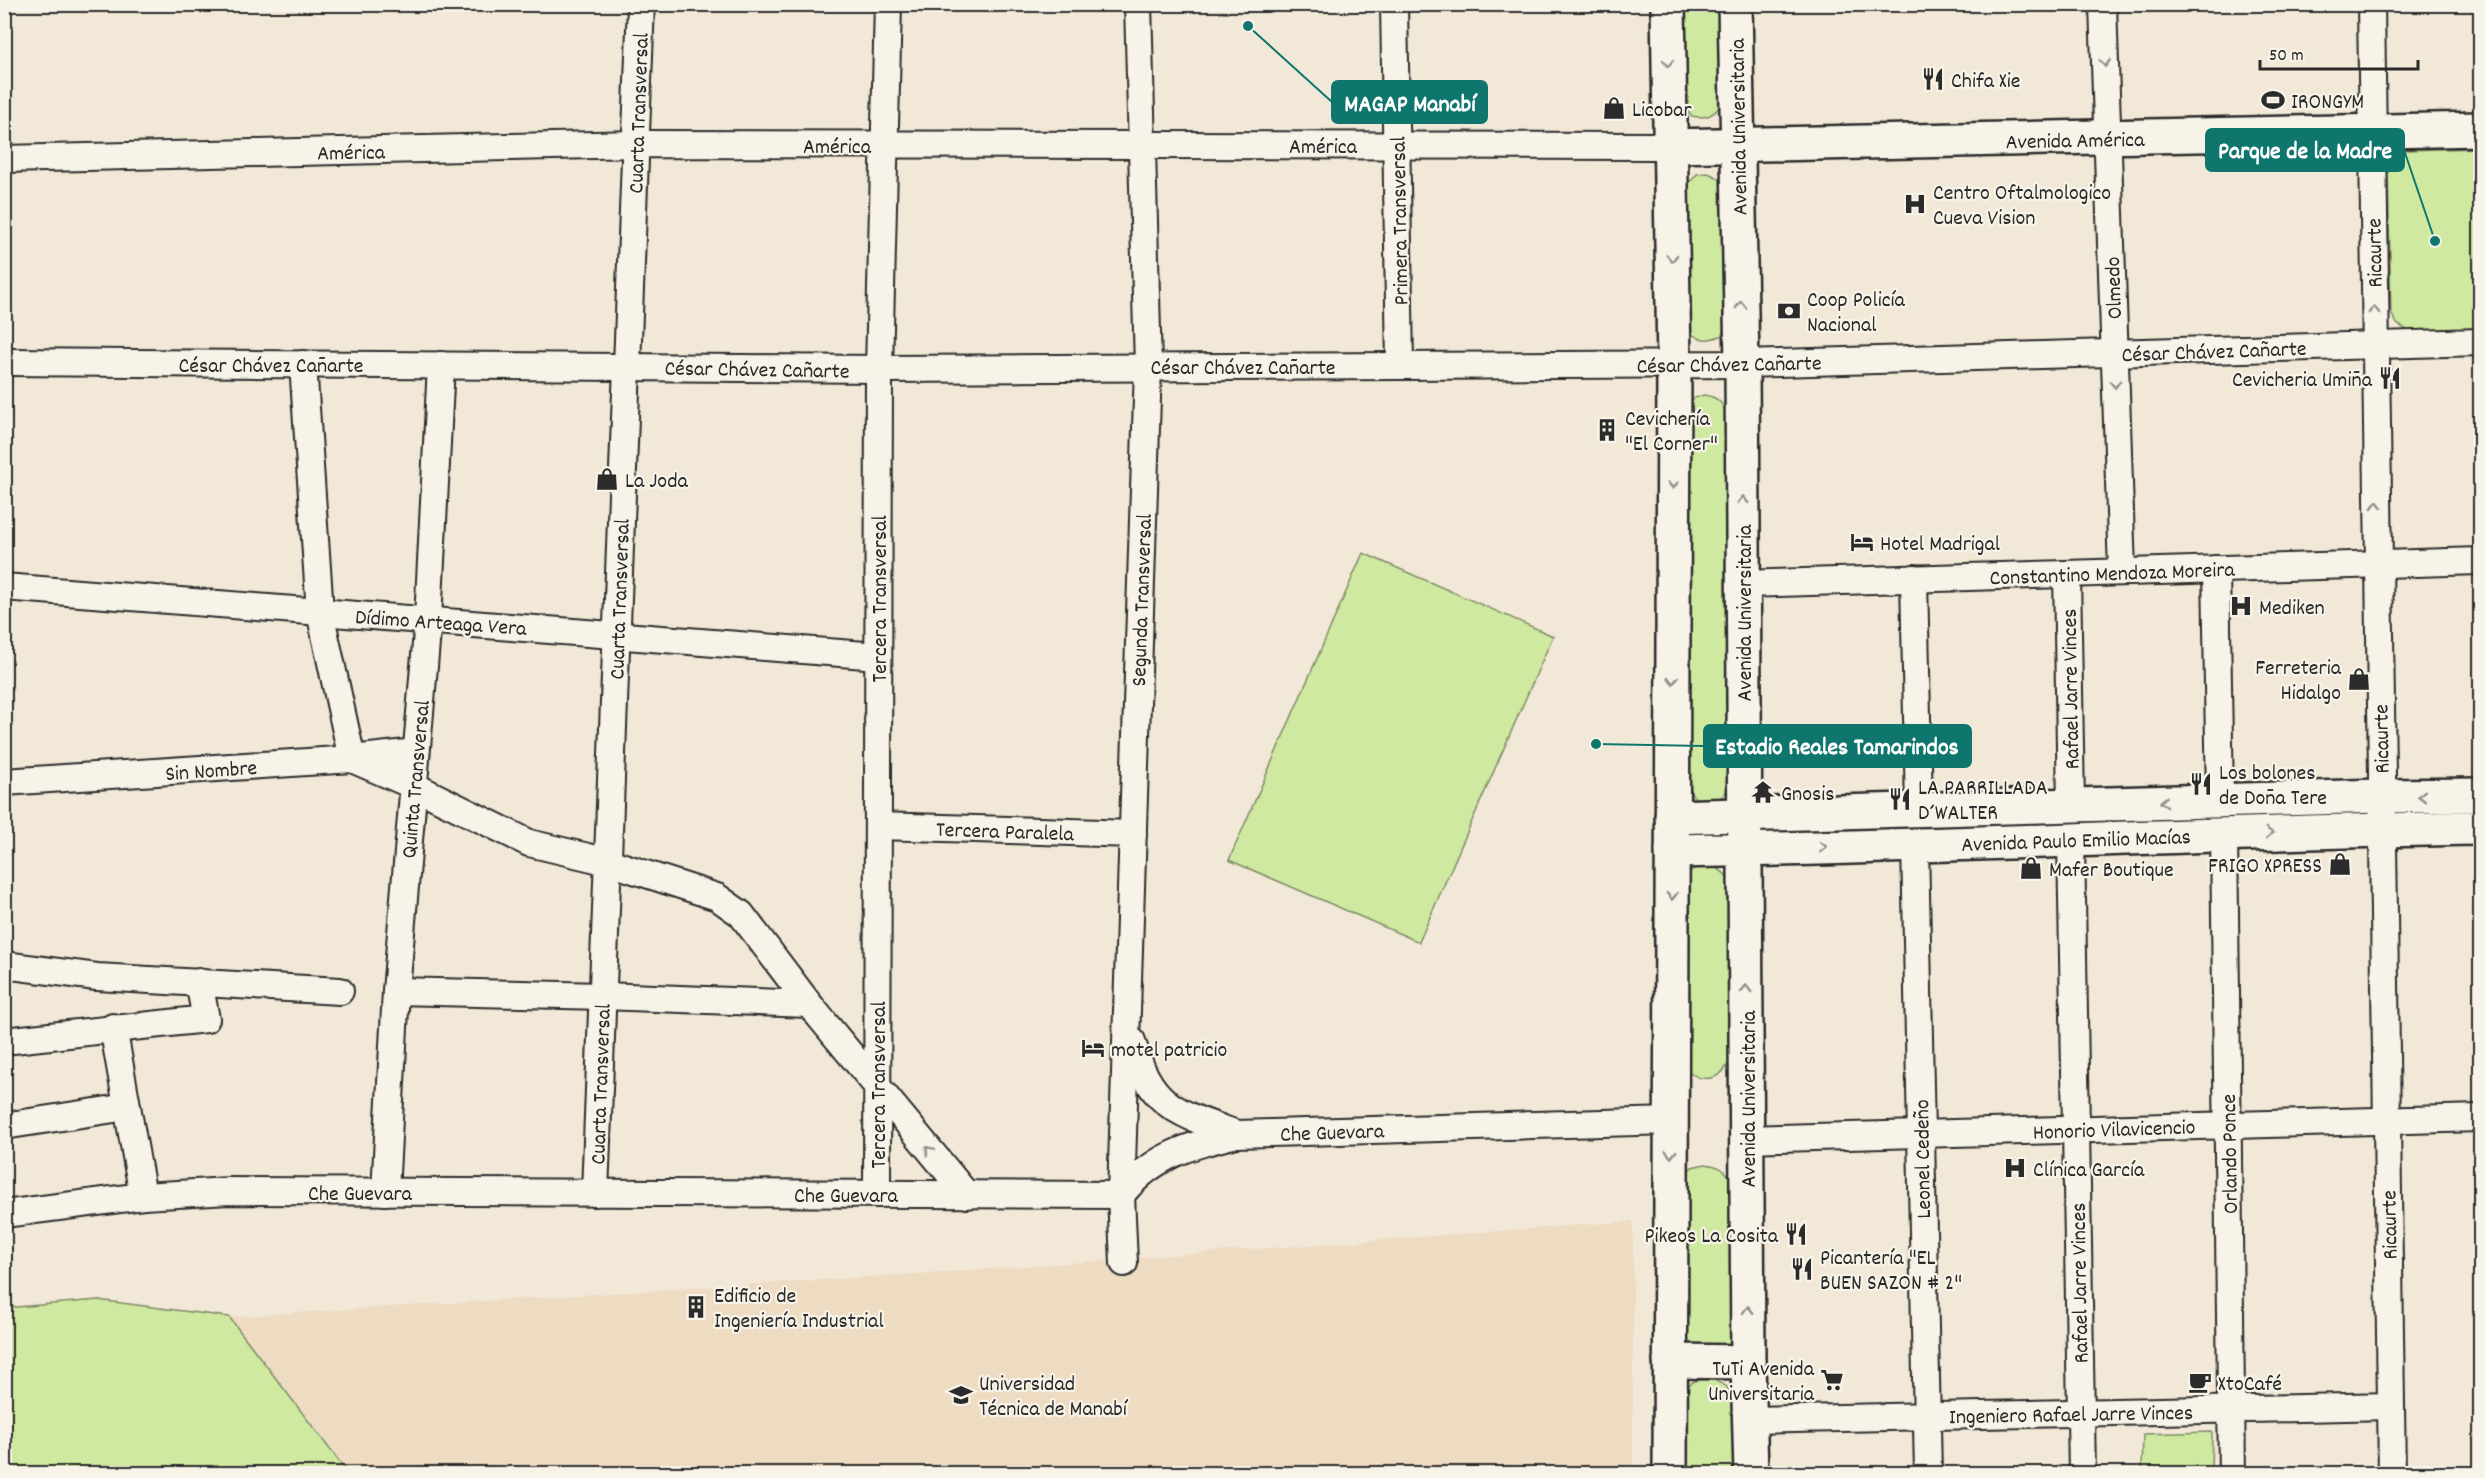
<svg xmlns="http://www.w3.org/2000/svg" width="2485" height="1478" font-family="Dekko,sans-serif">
	<rect width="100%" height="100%" fill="#f2e8d7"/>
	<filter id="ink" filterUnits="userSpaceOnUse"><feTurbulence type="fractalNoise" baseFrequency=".0167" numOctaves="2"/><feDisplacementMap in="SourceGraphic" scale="12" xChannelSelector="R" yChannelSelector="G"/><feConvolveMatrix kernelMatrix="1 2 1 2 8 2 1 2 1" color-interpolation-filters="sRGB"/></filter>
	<g filter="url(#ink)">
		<polygon fill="#eddbc2" points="1633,1221 1633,1473 348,1473 229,1317 948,1272"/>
		<g fill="#cfeaa0" stroke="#7d8a66" stroke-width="1.5">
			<path d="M1684,5H1721L1723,102C1714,115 1708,119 1692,116L1685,107Z"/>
			<polygon points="2480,148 2480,330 2407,330 2397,324 2391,313 2388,168 2395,156 2405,150"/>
			<path d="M1708,173L1719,178L1726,189V326L1721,336C1706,341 1699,341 1687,330L1684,189L1697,174Z"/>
			<path d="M1704,395C1717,397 1721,401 1727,413L1730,785C1716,812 1697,806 1684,783L1686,411L1692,399Z"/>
			<polygon points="1363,553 1553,636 1419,942 1229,860"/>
			<path d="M1701,866C1717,866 1726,871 1731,885V1054C1727,1077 1706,1086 1688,1071L1686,876L1693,869Z"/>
			<path d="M1705,1164C1722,1166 1728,1171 1734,1187V1329L1729,1343L1714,1351L1689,1345L1681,1332L1685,1174L1692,1167Z"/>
			<polygon points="98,1300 229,1317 348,1473 5,1473 5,1308"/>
			<path d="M1714,1380L1726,1386L1737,1403V1473H1680C1680,1451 1670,1392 1695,1381C1700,1379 1708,1380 1714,1380Z"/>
			<polygon points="2212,1432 2211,1473 2142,1473 2143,1434"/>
		</g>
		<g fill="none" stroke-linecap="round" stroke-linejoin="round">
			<g stroke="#2b2b2b" stroke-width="30">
				<g id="street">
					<polyline points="1394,4 1400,365"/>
					<polyline points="2103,4 2122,572"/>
					<polyline points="2371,4 2392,1474"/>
					<polyline points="4,159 636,144 1670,146"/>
					<polyline points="4,362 879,369 1742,364 2480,342"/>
					<polyline points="303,364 320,612 352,759 412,785 529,843 609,862 717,897 741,914 809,1004 967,1195"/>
					<polyline points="2216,569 2220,800"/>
					<polyline points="2067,574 2071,805"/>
					<polyline points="1914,578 1919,810"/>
					<polyline points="1743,584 2480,561"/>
					<polyline points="4,587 878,656"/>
					<polyline points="4,782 352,759 416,752"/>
					<polyline points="878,826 1133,834"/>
					<polyline points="2224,834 2232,1474"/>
					<polyline points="2071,841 2082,1474"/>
					<polyline points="1915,844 1928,1474"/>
					<polyline points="4,965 97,977 340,991"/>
					<polyline points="396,991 603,996 809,1004"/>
					<polyline points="113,1027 143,1196"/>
					<polyline points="4,1041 206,1019 199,982"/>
					<path d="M1132,1041C1151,1108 1176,1112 1237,1134"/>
					<polyline points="4,1126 127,1107"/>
					<polyline points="1747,1139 2480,1118"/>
					<polyline points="385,1192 396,991 428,620 441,365"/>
					<polyline points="595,1193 641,4"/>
					<polyline points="877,1194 879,369 888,4"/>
					<path d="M1121,1195C1153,1155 1189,1146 1237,1134L1671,1121"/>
					<polyline points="4,1214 143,1196 229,1191 1121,1195"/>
					<polyline points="1124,1263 1121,1195 1148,367 1138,4"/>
					<polyline points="1752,1420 2391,1406"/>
				</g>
			</g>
			<g stroke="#2b2b2b" stroke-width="38">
				<g id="secondary">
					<polyline points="1670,146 2480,129"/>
					<polyline points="1672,817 2381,796 2480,795"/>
					<path d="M1672,851C1941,848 2211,832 2480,828"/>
				</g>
			</g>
			<g stroke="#2b2b2b" stroke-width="38">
				<g id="primary">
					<polyline points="1668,4 1674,364 1670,1474"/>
					<polyline points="1735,4 1742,364 1748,1362 1751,1474"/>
					<polyline points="1670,1361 1748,1362"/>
				</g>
			</g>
			<use href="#street" stroke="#f7f3e8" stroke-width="26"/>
			<use href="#secondary" stroke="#f7f3e8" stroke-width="33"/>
			<use href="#primary" stroke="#f7f3e8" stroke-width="33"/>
		</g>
		<defs><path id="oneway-chevron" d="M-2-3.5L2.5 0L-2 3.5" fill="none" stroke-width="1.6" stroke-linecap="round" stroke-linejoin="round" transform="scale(1.5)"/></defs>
		<g stroke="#918f8a">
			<use href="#oneway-chevron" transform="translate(1668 63) rotate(89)"/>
			<use href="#oneway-chevron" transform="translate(2105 63) rotate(88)"/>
			<use href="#oneway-chevron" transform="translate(1672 258) rotate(89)"/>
			<use href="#oneway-chevron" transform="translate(1741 305) rotate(-91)"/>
			<use href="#oneway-chevron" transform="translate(2374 310) rotate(-91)"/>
			<use href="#oneway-chevron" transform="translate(2115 384) rotate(88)"/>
			<use href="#oneway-chevron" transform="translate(1673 485) rotate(90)"/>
			<use href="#oneway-chevron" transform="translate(1743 500) rotate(-90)"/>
			<use href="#oneway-chevron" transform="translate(2377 505) rotate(-91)"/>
			<use href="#oneway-chevron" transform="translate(1673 680) rotate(90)"/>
			<use href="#oneway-chevron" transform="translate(2422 796) rotate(179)"/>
			<use href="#oneway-chevron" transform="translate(2164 802) rotate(178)"/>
			<use href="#oneway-chevron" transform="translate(2269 833) rotate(-2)"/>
			<use href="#oneway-chevron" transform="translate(1823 847) rotate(-2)"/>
			<use href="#oneway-chevron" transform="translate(1672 896) rotate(90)"/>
			<use href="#oneway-chevron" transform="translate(1746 989) rotate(-90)"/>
			<use href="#oneway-chevron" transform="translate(929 1150) rotate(-130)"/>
			<use href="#oneway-chevron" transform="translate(1671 1154) rotate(90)"/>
			<use href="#oneway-chevron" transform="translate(1748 1310) rotate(-90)"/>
		</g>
	</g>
	<defs>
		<g id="restaurant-bare" transform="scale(1.8)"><path d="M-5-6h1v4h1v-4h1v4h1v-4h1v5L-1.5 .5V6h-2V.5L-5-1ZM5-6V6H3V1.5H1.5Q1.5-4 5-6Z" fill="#2b2b2b" stroke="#f7f3e8" stroke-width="2.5" paint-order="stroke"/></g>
		<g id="stadium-bare" transform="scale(1.8)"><path d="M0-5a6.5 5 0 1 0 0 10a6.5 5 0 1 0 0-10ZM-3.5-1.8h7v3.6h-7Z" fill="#2b2b2b" stroke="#f7f3e8" stroke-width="2.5" paint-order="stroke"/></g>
		<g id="shop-bare" transform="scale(1.8)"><path d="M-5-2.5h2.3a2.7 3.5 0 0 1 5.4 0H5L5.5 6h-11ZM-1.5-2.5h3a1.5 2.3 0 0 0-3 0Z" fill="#2b2b2b" stroke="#f7f3e8" stroke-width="2.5" paint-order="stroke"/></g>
		<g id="hospital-bare" transform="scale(1.8)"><path d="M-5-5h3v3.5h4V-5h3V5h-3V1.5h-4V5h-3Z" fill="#2b2b2b" stroke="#f7f3e8" stroke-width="2.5" paint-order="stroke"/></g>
		<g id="bank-bare" transform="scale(1.8)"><path d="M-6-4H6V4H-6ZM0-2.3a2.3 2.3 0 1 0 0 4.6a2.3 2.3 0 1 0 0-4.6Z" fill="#2b2b2b" stroke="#f7f3e8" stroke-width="2.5" paint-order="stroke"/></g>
		<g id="building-bare" transform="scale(1.8)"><path d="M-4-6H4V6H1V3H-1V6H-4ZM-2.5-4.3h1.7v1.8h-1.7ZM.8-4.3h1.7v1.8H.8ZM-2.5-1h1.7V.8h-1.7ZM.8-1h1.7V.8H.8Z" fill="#2b2b2b" stroke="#f7f3e8" stroke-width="2.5" paint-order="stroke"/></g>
		<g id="hotel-bare" transform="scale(1.8)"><path d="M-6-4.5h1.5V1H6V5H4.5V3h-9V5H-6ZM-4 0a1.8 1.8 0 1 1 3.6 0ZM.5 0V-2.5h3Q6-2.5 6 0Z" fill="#2b2b2b" stroke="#f7f3e8" stroke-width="2.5" paint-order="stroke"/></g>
		<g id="temple-bare" transform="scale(1.8)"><path d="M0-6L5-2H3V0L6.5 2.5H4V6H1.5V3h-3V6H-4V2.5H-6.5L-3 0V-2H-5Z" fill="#2b2b2b" stroke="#f7f3e8" stroke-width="2.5" paint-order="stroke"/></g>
		<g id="supermarket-bare" transform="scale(1.8)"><path d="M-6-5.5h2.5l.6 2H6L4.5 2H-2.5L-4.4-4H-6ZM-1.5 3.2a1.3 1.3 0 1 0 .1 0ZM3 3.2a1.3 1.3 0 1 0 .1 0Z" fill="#2b2b2b" stroke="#f7f3e8" stroke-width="2.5" paint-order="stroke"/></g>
		<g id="cafe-bare" transform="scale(1.8)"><path d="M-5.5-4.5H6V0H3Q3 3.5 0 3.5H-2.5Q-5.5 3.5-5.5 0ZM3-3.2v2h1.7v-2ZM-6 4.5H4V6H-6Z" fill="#2b2b2b" stroke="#f7f3e8" stroke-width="2.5" paint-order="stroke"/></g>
		<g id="university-bare" transform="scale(1.8)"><path d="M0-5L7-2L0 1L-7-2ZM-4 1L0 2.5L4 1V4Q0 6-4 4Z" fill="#2b2b2b" stroke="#f7f3e8" stroke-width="2.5" paint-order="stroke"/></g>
	</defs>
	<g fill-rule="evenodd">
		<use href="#restaurant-bare" x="1933" y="79"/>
		<use href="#stadium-bare" x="2273" y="100"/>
		<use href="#shop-bare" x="1614" y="108"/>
		<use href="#hospital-bare" x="1915" y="204"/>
		<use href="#bank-bare" x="1789" y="311"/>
		<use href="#restaurant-bare" x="2390" y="378"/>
		<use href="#building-bare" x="1607" y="430"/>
		<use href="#shop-bare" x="607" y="479"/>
		<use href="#hotel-bare" x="1862" y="542"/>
		<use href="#hospital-bare" x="2241" y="606"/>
		<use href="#shop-bare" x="2359" y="679"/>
		<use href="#restaurant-bare" x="2201" y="784"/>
		<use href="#temple-bare" x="1763" y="792"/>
		<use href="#restaurant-bare" x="1900" y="799"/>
		<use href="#shop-bare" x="2340" y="864"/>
		<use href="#shop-bare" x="2031" y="868"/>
		<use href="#hotel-bare" x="1093" y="1048"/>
		<use href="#hospital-bare" x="2015" y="1168"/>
		<use href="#restaurant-bare" x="1796" y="1234"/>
		<use href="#restaurant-bare" x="1802" y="1269"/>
		<use href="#building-bare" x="696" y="1307"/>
		<use href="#supermarket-bare" x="1832" y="1380"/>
		<use href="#cafe-bare" x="2200" y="1382"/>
		<use href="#university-bare" x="961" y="1395"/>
	</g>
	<g text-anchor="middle" stroke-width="4.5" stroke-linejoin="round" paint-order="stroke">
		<g font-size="22" fill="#2b2b2b" stroke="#f7f3e8" text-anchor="start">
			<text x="1951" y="87">Chifa Xie</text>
			<text x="2291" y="108">IRONGYM</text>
			<text x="1632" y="116">Licobar</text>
			<text x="1933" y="199">Centro Oftalmologico<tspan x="1933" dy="25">Cueva Vision</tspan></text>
			<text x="1807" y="306">Coop Policía<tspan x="1807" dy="25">Nacional</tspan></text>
			<text x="2372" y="386" text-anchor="end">Cevicheria Umiña</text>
			<text x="1625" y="425">Cevichería<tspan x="1625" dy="25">"El Corner"</tspan></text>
			<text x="625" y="487">La Joda</text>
			<text x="1880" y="550">Hotel Madrigal</text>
			<text x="2259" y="614">Mediken</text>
			<text x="2341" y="674" text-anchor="end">Ferreteria<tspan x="2341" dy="25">Hidalgo</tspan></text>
			<text x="2219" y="779">Los bolones<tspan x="2219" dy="25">de Doña Tere</tspan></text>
			<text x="1918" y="794">LA PARRILLADA<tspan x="1918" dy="25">D´WALTER</tspan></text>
			<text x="1781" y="800">Gnosis</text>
			<text x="2322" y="872" text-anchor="end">FRIGO XPRESS</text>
			<text x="2049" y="876">Mafer Boutique</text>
			<text x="1111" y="1056">motel patricio</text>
			<text x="2033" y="1176">Clínica García</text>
			<text x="1778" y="1242" text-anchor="end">Pikeos La Cosita</text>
			<text x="1820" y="1264">Picantería "EL<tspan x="1820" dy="25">BUEN SAZON # 2"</tspan></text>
			<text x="714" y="1302">Edificio de<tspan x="714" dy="25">Ingeniería Industrial</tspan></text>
			<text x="1814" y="1375" text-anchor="end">TuTi Avenida<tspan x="1814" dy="25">Universitaria</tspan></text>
			<text x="979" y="1390">Universidad<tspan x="979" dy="25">Técnica de Manabí</tspan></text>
			<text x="2218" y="1390">XtoCafé</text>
		</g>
		<g font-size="22" fill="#2b2b2b" stroke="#f7f3e8">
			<text transform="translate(637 113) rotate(-88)" y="8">Cuarta Transversal</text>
			<text transform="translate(1737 127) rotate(-91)" y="8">Avenida Universitaria</text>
			<text transform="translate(2075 139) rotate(-1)" y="8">Avenida América</text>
			<text x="837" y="153">América</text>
			<text x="1323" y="153">América</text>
			<text transform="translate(351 151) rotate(-1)" y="8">América</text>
			<text transform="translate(1398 221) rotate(-91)" y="8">Primera Transversal</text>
			<text transform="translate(2373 253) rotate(-91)" y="8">Ricaurte</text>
			<text transform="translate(2112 288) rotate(-92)" y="8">Olmedo</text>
			<text transform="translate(2214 350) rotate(-2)" y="8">César Chávez Cañarte</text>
			<text transform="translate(1729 363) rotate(-1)" y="8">César Chávez Cañarte</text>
			<text x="271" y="372">César Chávez Cañarte</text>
			<text x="1243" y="374">César Chávez Cañarte</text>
			<text transform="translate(757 368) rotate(1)" y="8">César Chávez Cañarte</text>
			<text transform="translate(2112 572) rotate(-2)" y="8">Constantino Mendoza Moreira</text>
			<text transform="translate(618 599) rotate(-88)" y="8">Cuarta Transversal</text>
			<text transform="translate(878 599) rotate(-90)" y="8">Tercera Transversal</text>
			<text transform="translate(1140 600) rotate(-88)" y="8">Segunda Transversal</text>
			<text transform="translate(1743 613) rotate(-90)" y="8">Avenida Universitaria</text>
			<text transform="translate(441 621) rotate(4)" y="8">Dídimo Arteaga Vera</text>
			<text transform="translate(2069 689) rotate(-91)" y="8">Rafael Jarre Vinces</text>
			<text transform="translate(2380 739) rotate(-91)" y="8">Ricaurte</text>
			<text transform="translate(211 769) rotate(-4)" y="8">Sin Nombre</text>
			<text transform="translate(414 779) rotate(-85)" y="8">Quinta Transversal</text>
			<text transform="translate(1005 830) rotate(2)" y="8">Tercera Paralela</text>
			<text transform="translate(2076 839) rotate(-2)" y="8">Avenida Paulo Emilio Macías</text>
			<text transform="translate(599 1084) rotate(-88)" y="8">Cuarta Transversal</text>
			<text transform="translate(877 1085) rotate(-90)" y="8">Tercera Transversal</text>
			<text transform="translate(1747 1099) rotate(-90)" y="8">Avenida Universitaria</text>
			<text transform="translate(2114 1128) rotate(-2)" y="8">Honorio Vilavicencio</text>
			<text transform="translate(1332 1131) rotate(-2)" y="8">Che Guevara</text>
			<text transform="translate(2228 1154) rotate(-91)" y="8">Orlando Ponce</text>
			<text transform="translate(1921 1159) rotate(-91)" y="8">Leonel Cedeño</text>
			<text x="360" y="1200">Che Guevara</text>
			<text x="846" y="1202">Che Guevara</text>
			<text transform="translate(2388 1225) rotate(-91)" y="8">Ricaurte</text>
			<text transform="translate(2078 1283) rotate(-91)" y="8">Rafael Jarre Vinces</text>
			<text transform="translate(2071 1413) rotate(-1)" y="8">Ingeniero Rafael Jarre Vinces</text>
		</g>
	</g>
	<path fill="none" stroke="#0f766e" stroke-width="2" d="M1248 26L1332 102M2435 241L2404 150M1596 744L1704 746"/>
	<g fill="#0f766e" stroke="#f7f3e8" stroke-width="2">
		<circle cx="1248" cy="26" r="6"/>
		<circle cx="2435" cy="241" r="6"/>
		<circle cx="1596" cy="744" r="6"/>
	</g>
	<g fill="#0f766e" stroke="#0f766e" stroke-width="2">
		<rect x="1332" y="81" width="155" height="42" rx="6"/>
		<rect x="2206" y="129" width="198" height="42" rx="6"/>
		<rect x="1704" y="725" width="267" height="42" rx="6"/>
	</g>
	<g font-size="24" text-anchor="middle" font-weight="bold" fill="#fff">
		<text x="1410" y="111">MAGAP Manabí</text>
		<text x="2305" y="158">Parque de la Madre</text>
		<text x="1837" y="754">Estadio Reales Tamarindos</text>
	</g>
	<rect width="2485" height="1478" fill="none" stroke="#f7f3e8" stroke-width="24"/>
	<rect x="12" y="12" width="2461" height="1454" fill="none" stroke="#2b2b2b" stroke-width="2" filter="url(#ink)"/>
	<path d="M2260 60v9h158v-9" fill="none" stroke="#2b2b2b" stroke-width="3"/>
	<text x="2269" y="60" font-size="18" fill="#2b2b2b" stroke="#f7f3e8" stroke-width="4.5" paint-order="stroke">50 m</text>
</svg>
